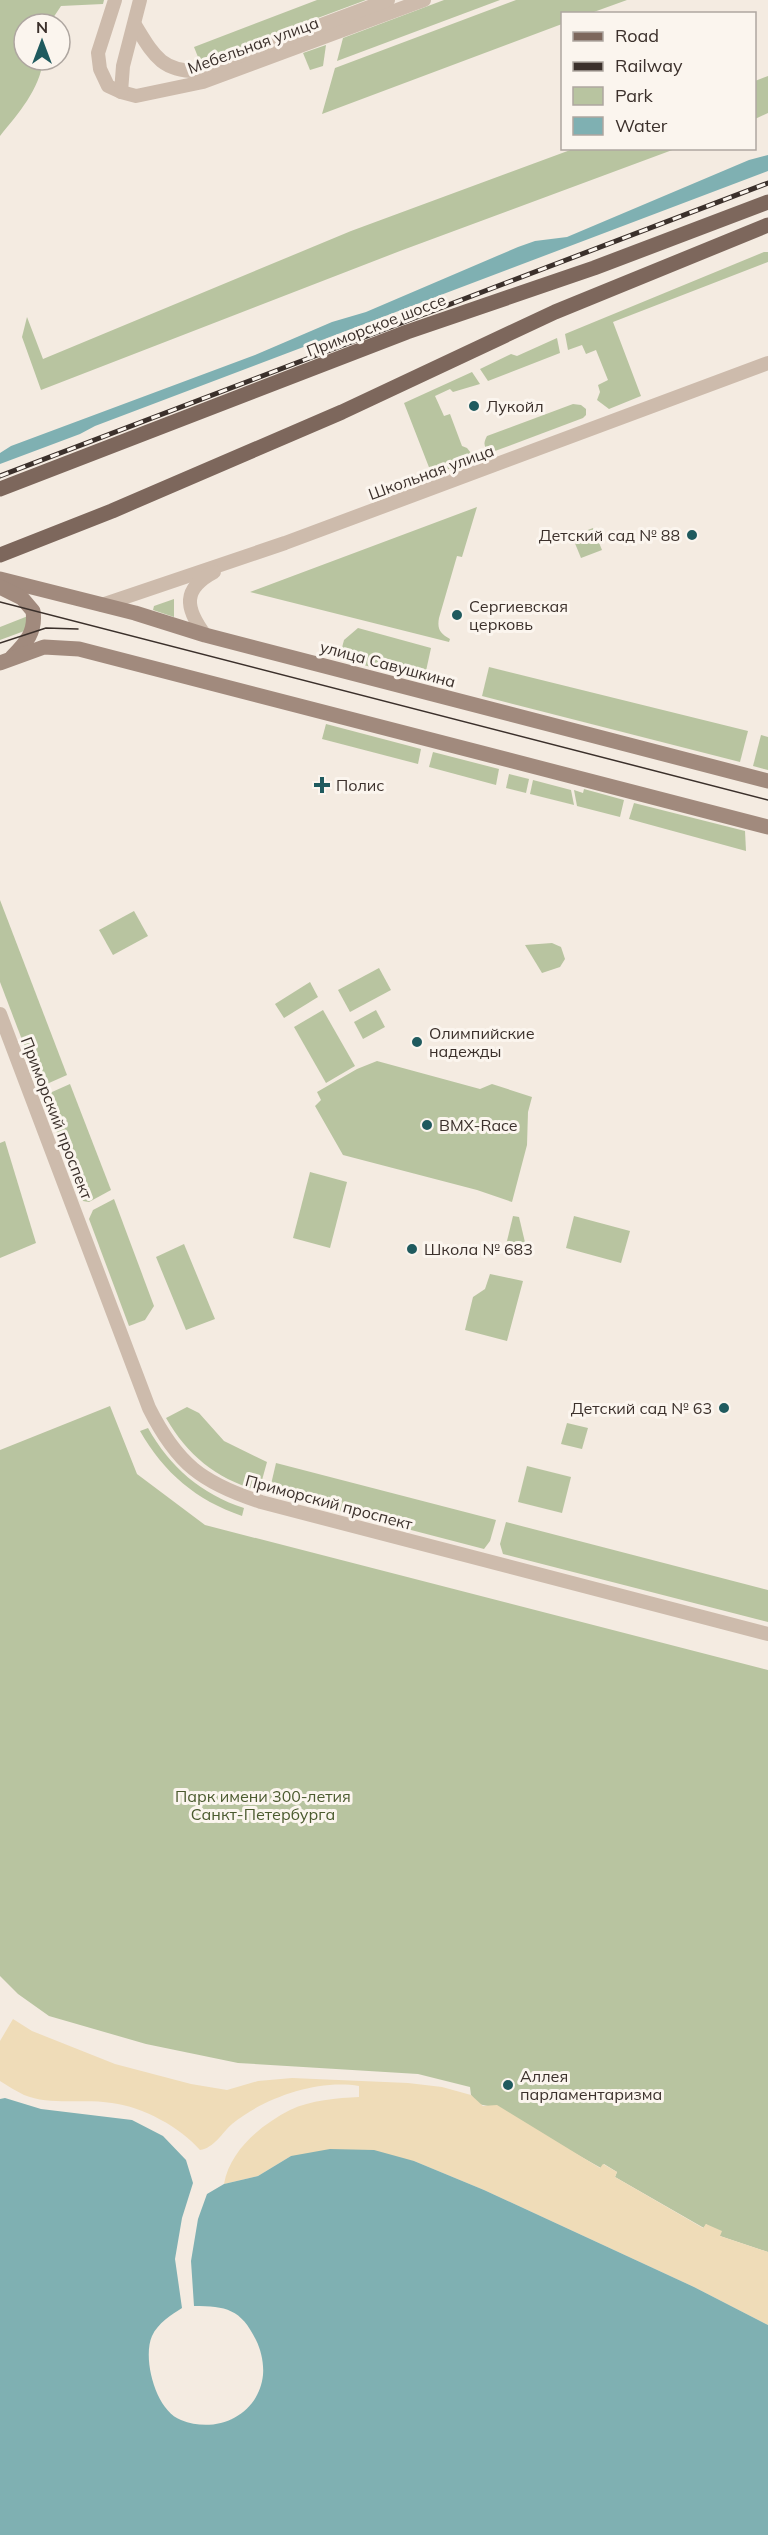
<svg xmlns="http://www.w3.org/2000/svg" width="768" height="2535" font-family="Mulish,sans-serif">
	<rect width="100%" height="100%" fill="#f4ebe1"/>
	<g fill="#b8c4a0">
		<path d="M0,0H104L103,4L61,6L49,24H24V60H43C40,89 18,114 0,136Z"/>
		<polygon points="317,0 366,0 200,62 194,47"/>
		<polygon points="444,0 500,0 337,61 343,38"/>
		<polygon points="516,0 627,0 591,13 562,14 562,24 322,114 335,68"/>
		<polygon points="326,45 323,66 310,70 303,53"/>
		<polygon points="768,76 768,113 755,119 755,81"/>
		<polygon points="573,149 675,149 400,251 41,390 22,337 27,317 43,359 351,231"/>
		<polygon points="764,252 768,252 768,262 613,322 641,396 609,409 597,400 600,392 598,385 608,380 596,350 586,354 582,345 568,350 565,334"/>
		<polygon points="557,338 560,353 488,381 480,369 511,354 517,356"/>
		<polygon points="472,372 480,384 453,392 450,389 435,396 444,416 450,414 462,446 467,448 471,453 466,463 432,475 404,403"/>
		<path d="M573,404L581,405L586,409V415L583,418L495,451H488C483,445 484,442 487,436Z"/>
		<path d="M477,507L462,557L457,556L439,618C437,629 440,633 450,639L449,642L250,592Z"/>
		<polygon points="593,528 602,550 581,558 572,536"/>
		<polygon points="174,599 174,617 153,610 154,606"/>
		<polygon points="28,616 27,630 0,640 0,627"/>
		<polygon points="358,628 431,648 424,680 339,659 344,640"/>
		<polygon points="489,667 748,731 740,762 482,696"/>
		<polygon points="326,724 421,749 418,764 322,739"/>
		<polygon points="761,735 768,737 768,770 753,766"/>
		<polygon points="433,752 499,769 496,785 429,767"/>
		<polygon points="509,774 529,779 526,793 506,788"/>
		<polygon points="533,780 571,790 574,805 530,794"/>
		<polygon points="584,789 624,800 620,817 577,806 574,790 583,793"/>
		<polygon points="634,803 745,831 746,851 629,819"/>
		<polygon points="0,900 67,1075 40,1087 0,982"/>
		<polygon points="134,911 148,936 113,955 99,930"/>
		<polygon points="552,943 561,947 565,959 560,967 542,973 525,945"/>
		<polygon points="379,968 391,990 350,1012 338,990"/>
		<polygon points="310,982 318,997 284,1018 275,1004"/>
		<polygon points="323,1010 355,1066 326,1083 294,1027"/>
		<polygon points="376,1010 385,1027 363,1039 354,1022"/>
		<polygon points="377,1061 480,1089 492,1084 532,1097 528,1112 527,1145 512,1202 477,1190 343,1155 315,1106 321,1100 317,1092 357,1069"/>
		<polygon points="70,1084 111,1190 89,1202 83,1201 81,1197 43,1096"/>
		<polygon points="5,1141 36,1243 0,1258 0,1143"/>
		<polygon points="310,1172 347,1182 330,1248 293,1238"/>
		<polygon points="114,1199 154,1306 145,1320 129,1326 89,1219 93,1210"/>
		<polygon points="513,1216 519,1217 528,1255 505,1249"/>
		<polygon points="574,1216 630,1231 621,1263 566,1248"/>
		<polygon points="184,1244 215,1319 186,1330 156,1257"/>
		<polygon points="490,1274 523,1281 507,1341 465,1330 473,1297 485,1289"/>
		<polygon points="110,1406 137,1474 205,1525 768,1670 768,2252 720,2236 706,2224 704,2228 615,2177 617,2172 604,2164 601,2168 493,2107 478,2104 471,2095 470,2087 418,2074 238,2063 146,2044 49,2016 18,1994 0,1976 0,1450"/>
		<path d="M187,1407L199,1413L224,1441L267,1462L259,1491C217,1479 188,1456 166,1418Z"/>
		<polygon points="567,1423 588,1428 582,1449 561,1444"/>
		<path d="M148,1428C170,1467 201,1494 244,1508L242,1516C196,1500 164,1473 140,1431Z"/>
		<polygon points="276,1463 496,1520 490,1541 484,1549 269,1493"/>
		<polygon points="527,1466 571,1477 562,1513 518,1502"/>
		<polygon points="506,1522 768,1590 768,1622 503,1554 500,1544"/>
	</g>
	<path fill="#efdcb8" d="M13,2019L32,2031L115,2064L191,2084L227,2090L258,2081L292,2078L408,2083L442,2087L471,2095L483,2106L497,2105L600,2168L603,2164L617,2172L615,2177L703,2228L706,2224L722,2231L720,2236L768,2252V2325L694,2287L484,2190L414,2161L291,2156L258,2176L224,2184C230,2150 261,2125 290,2110C311,2100 337,2098 359,2097V2086C317,2079 264,2098 232,2124C222,2133 214,2148 200,2150C180,2127 143,2107 112,2103C84,2098 51,2106 24,2095C16,2091 8,2086 0,2081V2041Z"/>
	<g fill="#7fb0b2">
		<polygon points="768,155 768,171 95,426 80,434 0,464 0,453 11,446 255,355 332,322 366,312 518,247 535,241 567,237 749,160"/>
		<path d="M5,2098L41,2109L132,2120L163,2136L186,2160L193,2183L182,2218L175,2259L182,2308C171,2315 158,2323 152,2336C142,2359 156,2411 181,2420C218,2435 259,2414 263,2375C264,2363 261,2350 256,2340C241,2309 226,2306 194,2306L191,2261L198,2219L207,2194L224,2184L258,2176L291,2156L330,2149L374,2150L414,2161L484,2190L694,2287L768,2325V2535H0V2099Z"/>
	</g>
	<g fill="none" stroke-linecap="round" stroke-linejoin="round">
		<g stroke="#cdbbac" stroke-width="14">
			<polyline points="115,0 98,53 100,69 108,86 121,92 136,96 203,82 424,0"/>
			<path d="M135,25C153,54 161,72 199,71L388,0"/>
			<polyline points="121,92 123,66 140,0"/>
			<polyline points="102,605 285,543 768,363"/>
			<path d="M205,635C185,608 182,589 214,572"/>
			<path d="M0,1014L149,1408C177,1464 202,1483 261,1502L768,1634"/>
		</g>
		<g stroke="#a18a7d" stroke-width="15">
			<polyline points="0,579 135,613 205,635 768,781"/>
			<path d="M0,587L22,598L33,611C36,632 26,643 12,657"/>
			<polyline points="0,663 44,647 79,649 768,827"/>
		</g>
		<g stroke="#7d675c" stroke-width="15">
			<polyline points="0,489 407,332 594,268 768,202"/>
			<polyline points="0,555 112,511 342,412 555,312 768,225"/>
		</g>
		<g stroke="#3b302b" stroke-width="1.5">
			<polyline points="0,602 768,800"/>
			<polyline points="0,643 46,628 78,629"/>
		</g>
		<g stroke="#3b302b" stroke-width="5">
			<polyline id="rail" points="0,476 768,183"/>
		</g>
		<use href="#rail" stroke="#fbf5ee" stroke-width="3" stroke-dasharray="9" stroke-linecap="butt"/>
	</g>
	<g fill="#1f5a5e" stroke="#fbf5ee" stroke-width="2">
		<circle cx="474" cy="406" r="6"/>
		<circle cx="692" cy="535" r="6"/>
		<circle cx="457" cy="615" r="6"/>
		<path d="M319 776h6v6h6v6h-6v6h-6v-6h-6v-6h6z"/>
		<circle cx="417" cy="1042" r="6"/>
		<circle cx="427" cy="1125" r="6"/>
		<circle cx="412" cy="1249" r="6"/>
		<circle cx="724" cy="1408" r="6"/>
		<circle cx="508" cy="2085" r="6"/>
	</g>
	<g text-anchor="middle" stroke-width="6" stroke-linejoin="round" paint-order="stroke">
		<g font-size="16" fill="#3b302b" stroke="#fbf5ee">
			<text transform="translate(253 45) rotate(-20)" y="6">Мебельная улица</text>
			<text transform="translate(376 325) rotate(-21)" y="6">Приморское шоссе</text>
			<text transform="translate(431 472) rotate(-20)" y="6">Школьная улица</text>
			<text transform="translate(388 664) rotate(15)" y="6">улица Савушкина</text>
			<text transform="translate(57 1118) rotate(69)" y="6">Приморский проспект</text>
			<text transform="translate(329 1502) rotate(15)" y="6">Приморский проспект</text>
		</g>
		<g font-size="16" fill="#3b302b" stroke="#fbf5ee" text-anchor="start">
			<text x="486" y="412">Лукойл</text>
			<text x="680" y="541" text-anchor="end">Детский сад № 88</text>
			<text x="469" y="612">Сергиевская<tspan x="469" dy="18">церковь</tspan></text>
			<text x="336" y="791">Полис</text>
			<text x="429" y="1039">Олимпийские<tspan x="429" dy="18">надежды</tspan></text>
			<text x="439" y="1131">BMX-Race</text>
			<text x="424" y="1255">Школа № 683</text>
			<text x="712" y="1414" text-anchor="end">Детский сад № 63</text>
			<text x="520" y="2082">Аллея<tspan x="520" dy="18">парламентаризма</tspan></text>
		</g>
		<g font-size="16" fill="#4a5a2e" stroke="#fbf5ee">
			<text x="263" y="1802">Парк имени 300-летия<tspan x="263" dy="18">Санкт-Петербурга</tspan></text>
		</g>
	</g>
	<rect x="561" y="12" width="195" height="138" fill="#fbf5ee" stroke="#aea6a0" stroke-width="1.5"/>
	<rect x="573" y="32" width="30" height="9" fill="#7d675c" stroke="#aea6a0" stroke-width="1.5"/>
	<text x="615" y="42" font-size="18" fill="#3b302b">Road</text>
	<rect x="573" y="62" width="30" height="9" fill="#3b302b" stroke="#aea6a0" stroke-width="1.5"/>
	<text x="615" y="72" font-size="18" fill="#3b302b">Railway</text>
	<rect x="573" y="87" width="30" height="18" fill="#b8c4a0" stroke="#aea6a0" stroke-width="1.5"/>
	<text x="615" y="102" font-size="18" fill="#3b302b">Park</text>
	<rect x="573" y="117" width="30" height="18" fill="#7fb0b2" stroke="#aea6a0" stroke-width="1.5"/>
	<text x="615" y="132" font-size="18" fill="#3b302b">Water</text>
	<g transform="translate(42 42)"><circle r="28" fill="#fbf5ee" stroke="#aea6a0" stroke-width="1.5"/>
	<path d="M0-4.5L10 22L0 15L-10 22Z" fill="#1f5a5e"/>
	<text y="-9" font-size="16" font-weight="bold" text-anchor="middle" fill="#3b302b">N</text>
	</g>
</svg>
